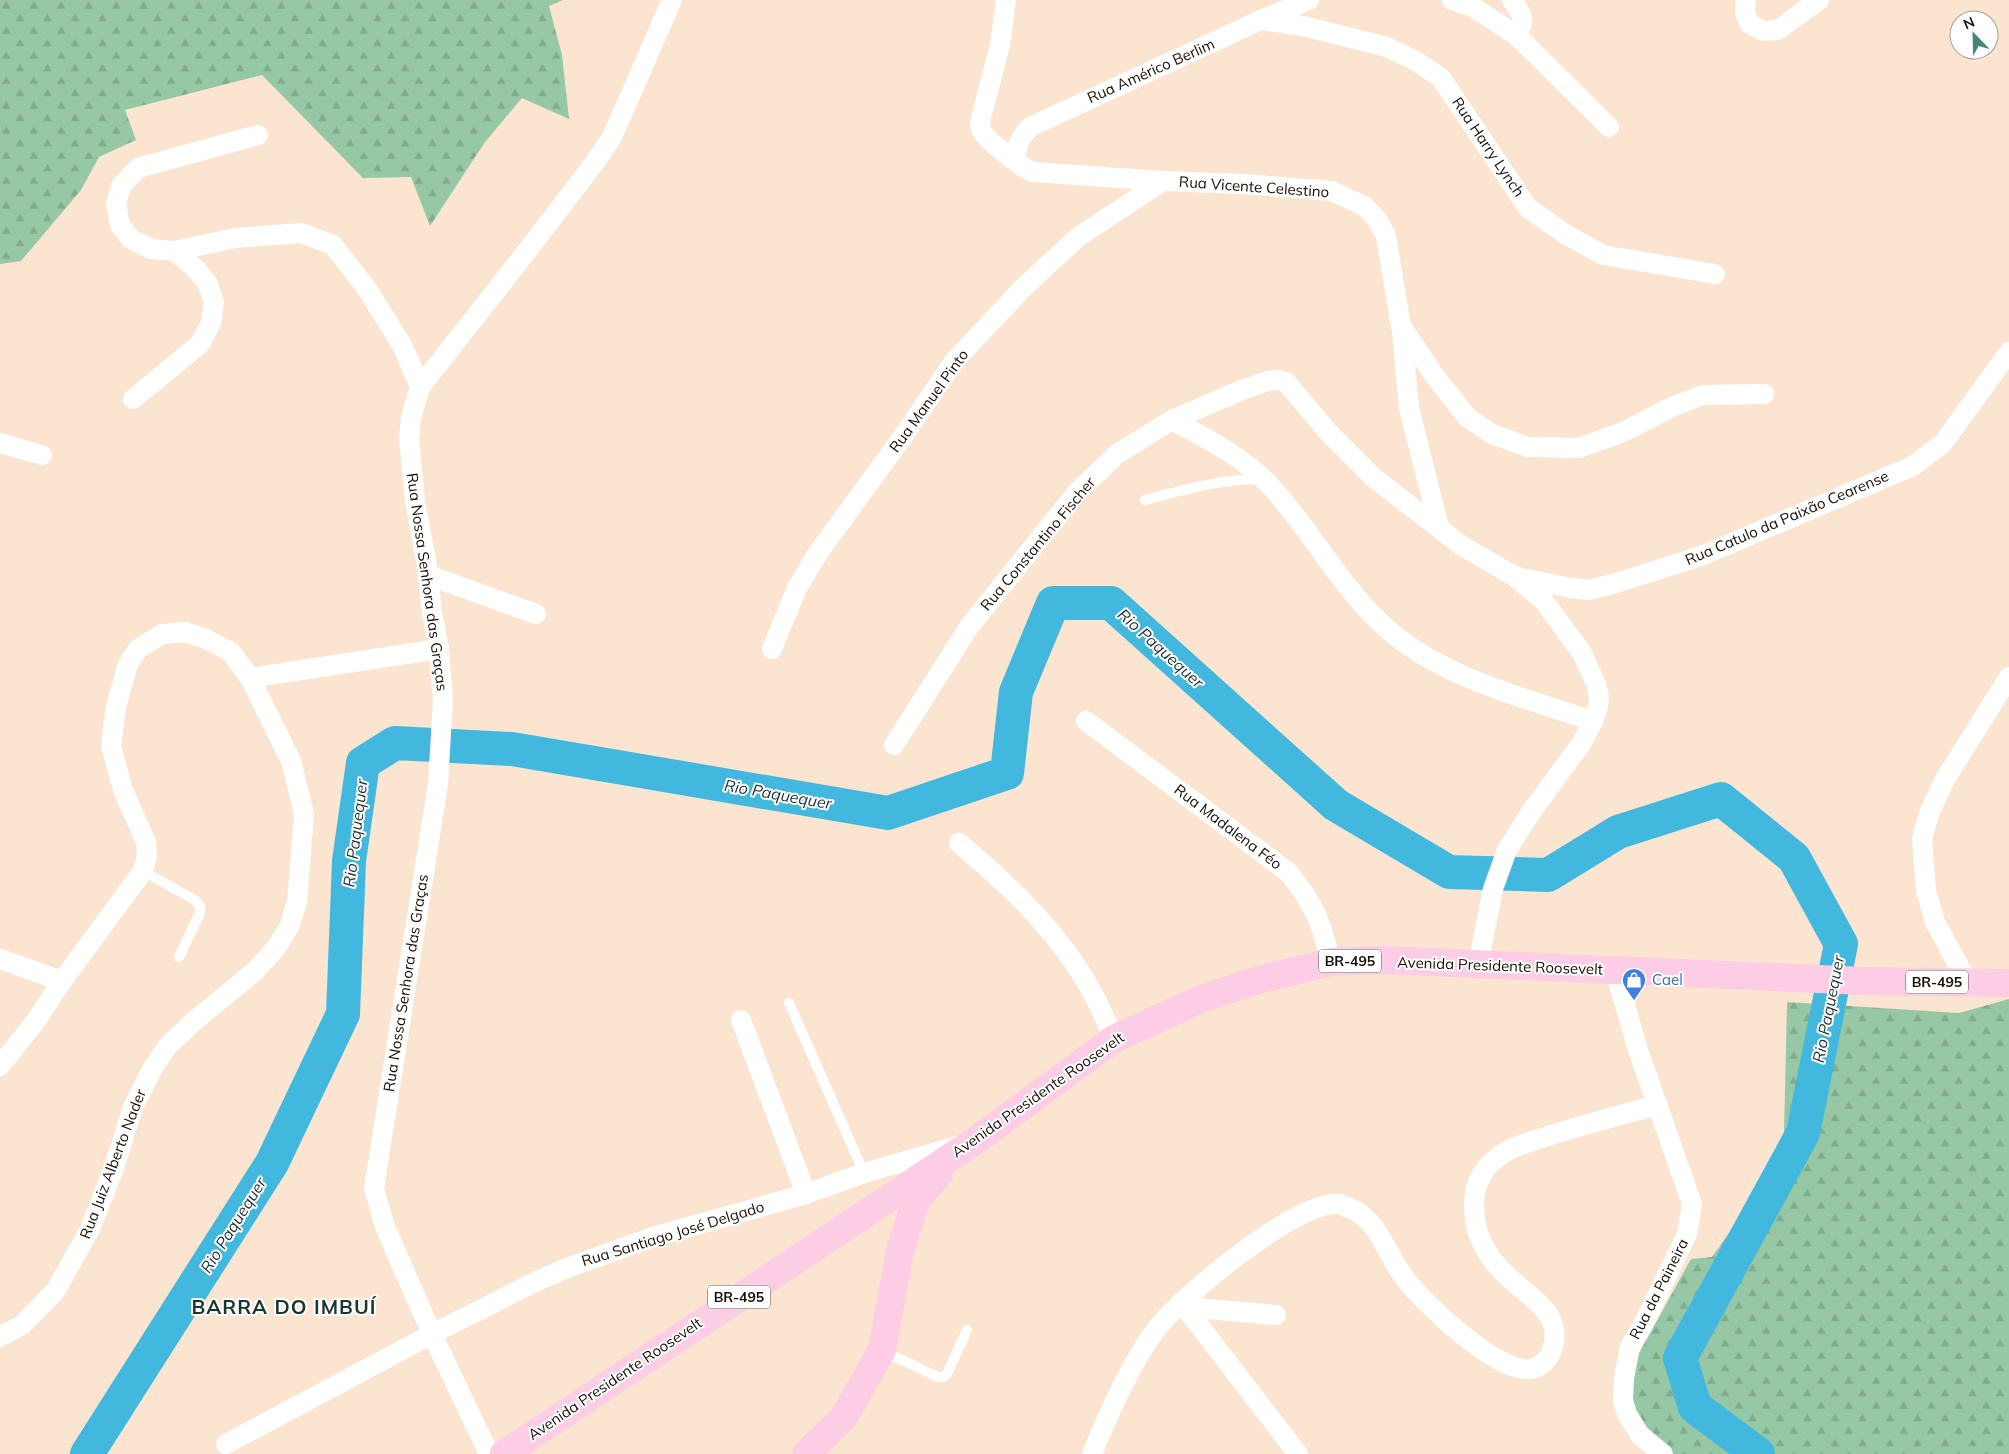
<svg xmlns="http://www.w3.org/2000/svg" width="2009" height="1454" font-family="Mulish,sans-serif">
	<defs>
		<pattern id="forest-firs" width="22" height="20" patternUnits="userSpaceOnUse" patternTransform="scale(1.25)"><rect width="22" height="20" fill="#96c8a5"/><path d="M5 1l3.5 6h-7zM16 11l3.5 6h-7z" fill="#81ab8d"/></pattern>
	</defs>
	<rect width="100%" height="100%" fill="#fbe4d0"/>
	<g fill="url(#forest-firs)">
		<polygon points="0,0 563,0 549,6 562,55 569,119 522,98 485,142 430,226 411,177 363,178 262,75 125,110 136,140 99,157 81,190 21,261 0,264"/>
		<polygon points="2009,999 2009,1454 1670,1454 1628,1436 1621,1386 1691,1259 1712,1257 1775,1169 1784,1133 1787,1002 1959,1013"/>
	</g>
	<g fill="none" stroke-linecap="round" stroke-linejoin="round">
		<polyline stroke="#42b8df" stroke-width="34" points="87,1454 272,1163 343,1014 349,861 363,763 395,743 512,749 888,813 1007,773 1016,692 1053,603 1111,603 1336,805 1449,872 1548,875 1618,832 1721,799 1794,858 1841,944 1803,1133 1680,1358 1695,1407 1758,1454"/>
		<g stroke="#fff" stroke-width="10">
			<path d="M1145,500C1184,490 1221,479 1262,479"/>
			<polyline points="143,871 195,900 200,906 200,913 179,957"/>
			<polyline points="789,1003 864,1173"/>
			<polyline points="883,1351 938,1377 943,1377 947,1374 967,1330"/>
		</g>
		<g stroke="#fff" stroke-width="20">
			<path d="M1006,0L1000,45L980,122C980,125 981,130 983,133C990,143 1021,167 1033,172L1163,181L1243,184L1332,191L1364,206L1377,219L1386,236L1401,326L1434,375L1467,417L1492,434L1528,447L1579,448L1623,432L1674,406L1703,395L1764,394"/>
			<path d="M1452,0L1473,7L1516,35C1527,20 1522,14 1512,0"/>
			<polyline points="1746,0 1745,13 1750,24 1763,31 1778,30 1819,0"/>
			<polyline points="1261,20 1303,26 1387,47 1416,61 1441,78 1528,208 1565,234 1603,255 1715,274"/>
			<polyline points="1516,35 1609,127"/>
			<polyline points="258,135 138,168 121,186 116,204 120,225 131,239 151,249 175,251 235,238 301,233 333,245 367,289 403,347 420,387"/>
			<path d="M1016,161C1015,146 1020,138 1030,127L1261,20L1309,0"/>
			<polyline points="1402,331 1409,408 1439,527"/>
			<polyline points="133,399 200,344 211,323 214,302 208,284 197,270 175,251"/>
			<path d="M1172,420C1208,439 1247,459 1275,491C1313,534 1341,587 1384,626C1439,677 1524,698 1593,721"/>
			<polyline points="0,443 42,455"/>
			<polyline points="428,575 536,614"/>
			<polyline points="1517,577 1571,588 1588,590 1613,584 1701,556 1913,466 1943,443 2009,352"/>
			<polyline points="772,649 797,588 818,553 904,435 955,360 1024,287 1078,237 1163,181"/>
			<polyline points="250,678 439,649"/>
			<path d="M1086,721L1288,872C1315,905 1321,922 1331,962"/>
			<polyline points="894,745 969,627 1078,491 1117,454 1172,420 1242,390 1268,381 1279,380 1286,382 1328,432 1374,478 1462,546 1514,576 1543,600 1582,653 1596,684 1599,697 1598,707 1593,721 1581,744 1531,812 1507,850 1493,889 1478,964"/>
			<path d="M959,843C1010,886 1061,934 1093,994C1101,1008 1107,1024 1114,1039"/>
			<polyline points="0,959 62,981"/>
			<polyline points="1615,971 1638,1050 1692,1204 1687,1234 1644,1323 1630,1347 1624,1378 1623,1400 1627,1414 1640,1435 1663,1454"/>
			<polyline points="1968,983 1935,922 1926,891 1922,839 1929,814 1944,781 2009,677"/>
			<polyline points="741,1020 806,1194"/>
			<polyline points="0,1066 35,1022 62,981 143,871 147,856 146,842 123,790 111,746 116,707 128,664 138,649 162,634 185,632 206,639 231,652 250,678 291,761 304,814 297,902 289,927 276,948 255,971 192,1023 167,1047 151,1071 133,1107 114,1168 90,1229 56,1290 22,1325 0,1337"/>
			<polyline points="1181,1302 1298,1454"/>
			<polyline points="1185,1307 1276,1315"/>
			<polyline points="226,1444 432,1334 537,1281 567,1268 653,1237 806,1194 864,1173 957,1146"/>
			<polyline points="489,1454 432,1334 385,1227 374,1188 438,784 443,700 439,649 432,613 427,566 415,501 409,439 411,418 420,387 517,264 593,165 612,137 672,0"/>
			<path d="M1092,1454C1109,1413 1131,1362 1158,1327C1184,1295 1298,1199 1340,1204C1343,1205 1346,1207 1350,1208C1378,1220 1385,1250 1401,1273C1418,1299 1504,1381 1535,1368C1556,1359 1560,1330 1547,1313C1539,1302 1527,1293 1516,1284C1492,1264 1475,1241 1474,1209C1473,1188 1480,1171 1497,1158C1510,1147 1529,1142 1545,1137C1582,1125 1620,1115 1658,1105"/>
		</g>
		<g stroke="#fccde5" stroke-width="28">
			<polyline points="504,1454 975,1141 1114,1039 1201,999 1261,979 1331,962 1383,960 1865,981 2009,983"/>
			<polyline points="806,1454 844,1417 882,1350 900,1251 916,1201 939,1174"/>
		</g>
	</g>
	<defs>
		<g id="shop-pin" transform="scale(1.25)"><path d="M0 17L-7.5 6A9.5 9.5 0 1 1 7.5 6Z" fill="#3f7fe0" stroke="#fff"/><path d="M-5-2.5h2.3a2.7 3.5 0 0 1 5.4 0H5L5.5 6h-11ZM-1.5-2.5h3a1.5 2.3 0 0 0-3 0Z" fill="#fff"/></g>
	</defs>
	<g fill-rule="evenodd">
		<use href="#shop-pin" x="1634" y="980"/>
	</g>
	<g text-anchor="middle" stroke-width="4" stroke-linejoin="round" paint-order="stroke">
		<g fill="#fff" stroke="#5d5651" stroke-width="1">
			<rect x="1319" y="949.5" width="62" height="23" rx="4"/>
			<rect x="1906" y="970.5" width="62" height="23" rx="4"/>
			<rect x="708" y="1285.5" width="62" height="23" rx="4"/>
		</g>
		<g font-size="14" font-weight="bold" fill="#170e06">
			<text x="1350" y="966">BR-495</text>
			<text x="1937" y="987">BR-495</text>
			<text x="739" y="1302">BR-495</text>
		</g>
		<g font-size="15" fill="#170e06" stroke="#fff">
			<text transform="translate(1151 71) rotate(-24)" y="5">Rua Américo Berlim</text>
			<text transform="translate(1488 147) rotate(56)" y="5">Rua Harry Lynch</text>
			<text transform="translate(1254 187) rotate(4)" y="5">Rua Vicente Celestino</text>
			<text transform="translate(929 401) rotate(-54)" y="5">Rua Manuel Pinto</text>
			<text transform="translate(1787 518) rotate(-23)" y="5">Rua Catulo da Paixão Cearense</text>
			<text transform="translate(1038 544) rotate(-50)" y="5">Rua Constantino Fischer</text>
			<text transform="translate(427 582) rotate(82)" y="5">Rua Nossa Senhora das Graças</text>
			<text transform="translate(1228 827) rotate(37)" y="5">Rua Madalena Féo</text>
			<text transform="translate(1500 966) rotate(2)" y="5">Avenida Presidente Roosevelt</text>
			<text transform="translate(406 983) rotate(-81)" y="5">Rua Nossa Senhora das Graças</text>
			<text transform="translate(1038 1095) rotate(-35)" y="5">Avenida Presidente Roosevelt</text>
			<text transform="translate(113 1164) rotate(-69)" y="5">Rua Juiz Alberto Nader</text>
			<text transform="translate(673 1234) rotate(-17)" y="5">Rua Santiago José Delgado</text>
			<text transform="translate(1659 1289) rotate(-63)" y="5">Rua da Paineira</text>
			<text transform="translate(615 1379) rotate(-34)" y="5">Avenida Presidente Roosevelt</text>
		</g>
		<g font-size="15" fill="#366cbe" stroke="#fff" text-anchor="start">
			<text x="1652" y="985">Cael</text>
		</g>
		<g font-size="16" font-style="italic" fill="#1b2f37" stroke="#fff">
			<text transform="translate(1161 648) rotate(42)" y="6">Rio Paquequer</text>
			<text transform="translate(778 794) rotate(10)" y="6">Rio Paquequer</text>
			<text transform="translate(355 833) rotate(-83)" y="6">Rio Paquequer</text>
			<text transform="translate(1828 1009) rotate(-79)" y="6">Rio Paquequer</text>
			<text transform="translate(233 1225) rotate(-58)" y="6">Rio Paquequer</text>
		</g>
		<g font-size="20" font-weight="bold" letter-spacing="1" fill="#173731" stroke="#fff">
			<text x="284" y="1314">BARRA DO IMBUÍ</text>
		</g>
	</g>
	<g transform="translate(1974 35) rotate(337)"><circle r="24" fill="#ffffff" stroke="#a29f9b"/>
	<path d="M0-4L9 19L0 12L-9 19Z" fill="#44877a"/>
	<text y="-8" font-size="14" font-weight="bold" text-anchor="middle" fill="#170e06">N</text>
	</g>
</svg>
